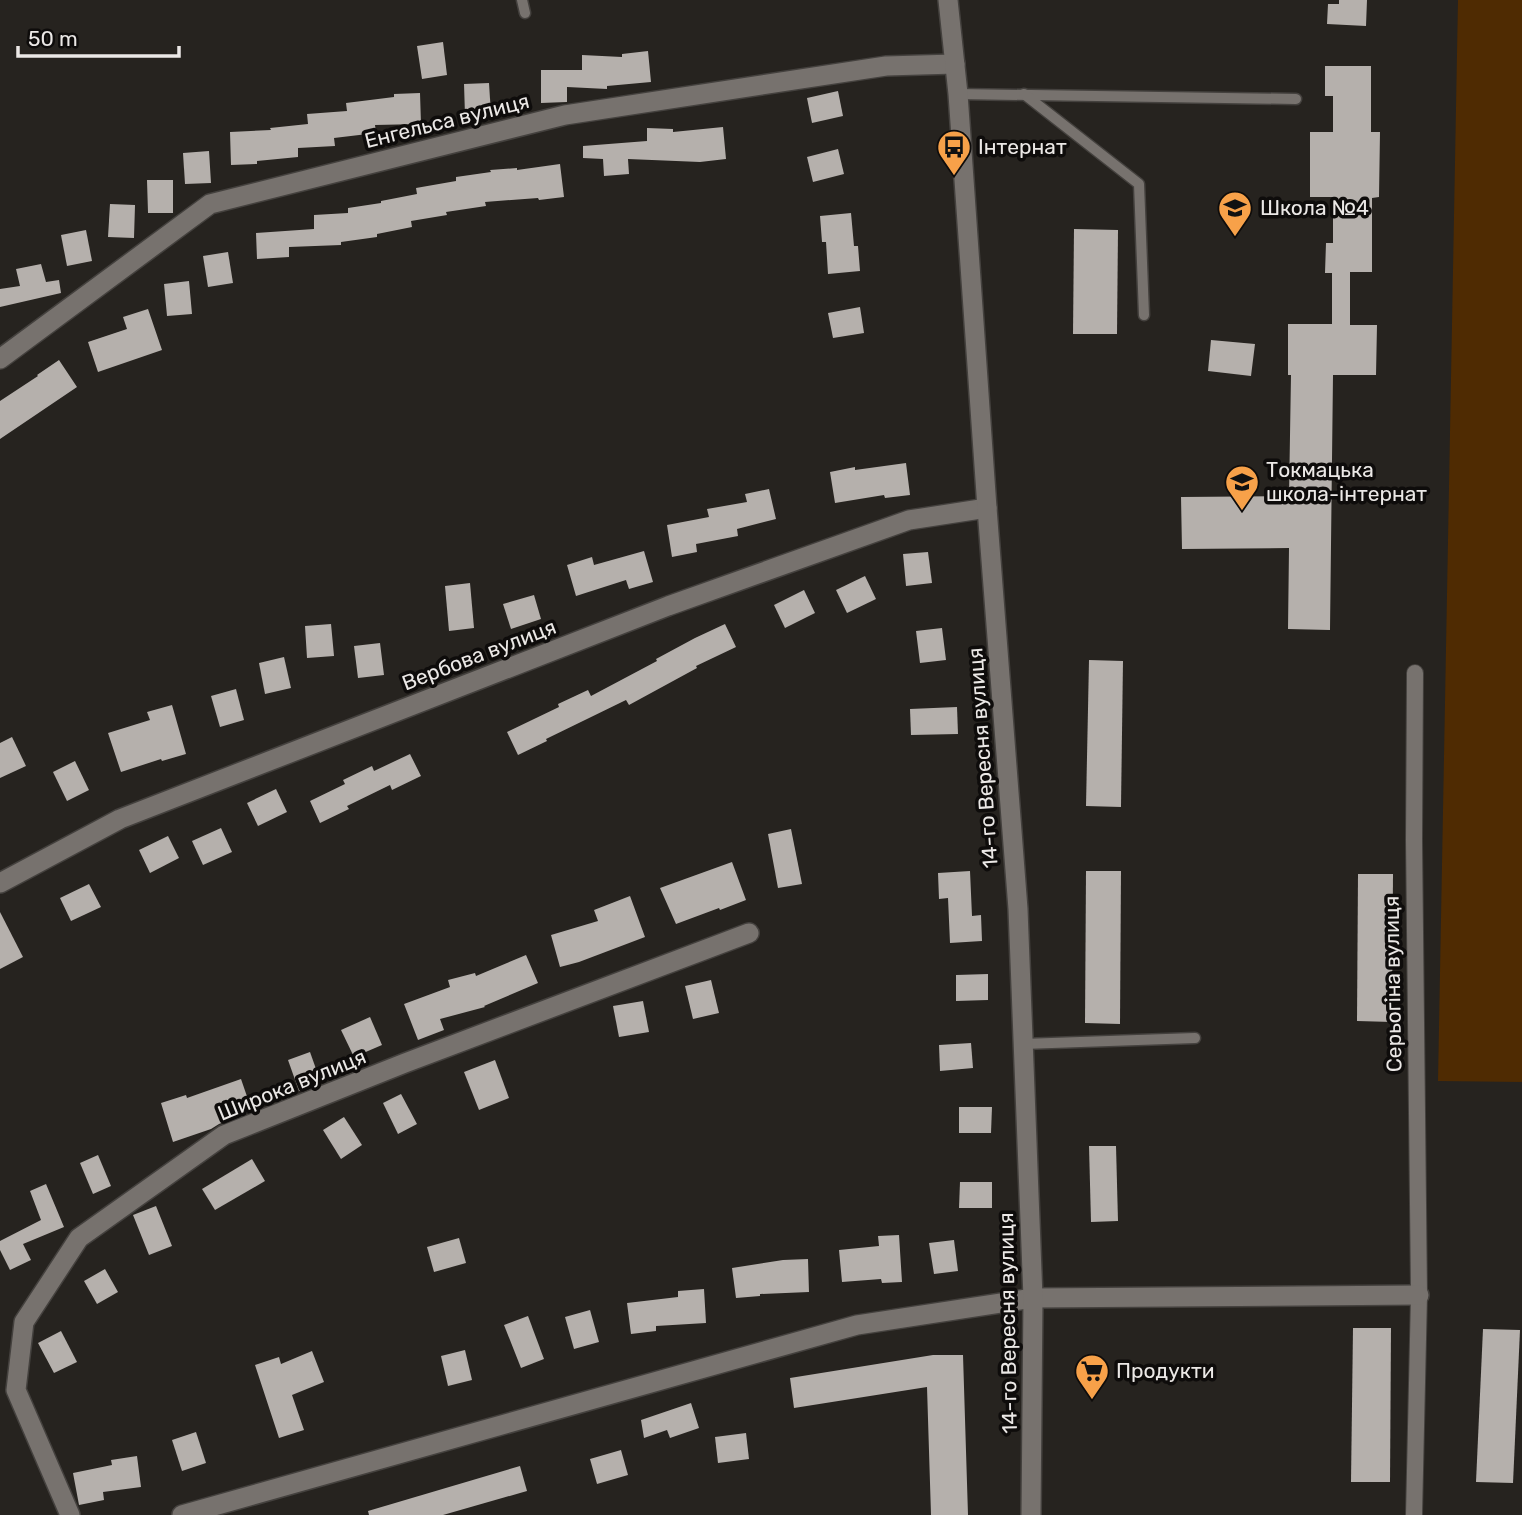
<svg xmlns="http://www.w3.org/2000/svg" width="1522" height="1515" font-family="Rubik,sans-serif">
	<rect width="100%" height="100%" fill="#26231f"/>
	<polygon fill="#4f2b02" points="1458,0 1522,0 1522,1082 1438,1081"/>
	<g fill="#b5b0ac">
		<polygon points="1339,0 1367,0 1366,26 1327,24 1328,4 1339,4"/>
		<polygon points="443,42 447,75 422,79 417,46"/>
		<polygon points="648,51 651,82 607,86 607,89 567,87 567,102 541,103 541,70 582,70 582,55 622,57 622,54"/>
		<polygon points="1325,66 1371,66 1371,132 1380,132 1379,197 1372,198 1372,272 1350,272 1350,325 1377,325 1376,375 1333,375 1330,630 1288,629 1289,548 1182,549 1181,497 1289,496 1291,375 1288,375 1288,324 1332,324 1332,273 1325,273 1326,243 1333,243 1333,197 1310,197 1310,132 1333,132 1333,96 1325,96"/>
		<polygon points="489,83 491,114 465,116 464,84"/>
		<polygon points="838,91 843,116 812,123 807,98"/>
		<polygon points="420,93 421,124 375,125 376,133 334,138 335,146 298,148 298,157 257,161 257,164 231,165 230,132 271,130 270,128 308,124 307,114 347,111 346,103 394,97 394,94"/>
		<polygon points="723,127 726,159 700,162 628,159 629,174 604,176 603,159 583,158 583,146 647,141 647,128 673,129 673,132"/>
		<polygon points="838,149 844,174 813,182 807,157"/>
		<polygon points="209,151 211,183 185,184 183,153"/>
		<polygon points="560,164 564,197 539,200 538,198 485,202 486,206 446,212 447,215 411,221 412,227 377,234 377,237 341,242 341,245 289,247 289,257 257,259 256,233 314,229 314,215 348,213 348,208 381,203 381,201 417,194 416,188 456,181 456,177 491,172 490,170 517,168 517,170"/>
		<polygon points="147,180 173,180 173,213 148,213"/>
		<polygon points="110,204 135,205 134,238 108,237"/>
		<polygon points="851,213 854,246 858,246 860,271 828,274 826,242 822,242 820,216"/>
		<polygon points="1074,229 1118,230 1117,334 1073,334"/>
		<polygon points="86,230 92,261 67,266 61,235"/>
		<polygon points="228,252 233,283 208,287 203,256"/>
		<polygon points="41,264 46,282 59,280 61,293 0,307 0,289 20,286 16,269"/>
		<polygon points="189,281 192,314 167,316 164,284"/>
		<polygon points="860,307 864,333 833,338 828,313"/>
		<polygon points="148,309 162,350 98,372 88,342 127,329 123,317"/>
		<polygon points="1211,340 1255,344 1251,376 1208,371"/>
		<polygon points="59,360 77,387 0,439 0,401 38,376 37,375"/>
		<polygon points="906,463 910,495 885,498 884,495 835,503 830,472 855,467 855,470"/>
		<polygon points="769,489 776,519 737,529 738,536 696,544 697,552 672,557 667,525 709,517 707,509 747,502 745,494"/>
		<polygon points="644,551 653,582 629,589 626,580 576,596 567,565 592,557 594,565"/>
		<polygon points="928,552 932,583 906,586 903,554"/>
		<polygon points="865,576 876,599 847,613 836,590"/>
		<polygon points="470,583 474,628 449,631 445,586"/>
		<polygon points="804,590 815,613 785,628 774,605"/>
		<polygon points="534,595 541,619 511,629 503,604"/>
		<polygon points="331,624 334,656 307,658 305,626"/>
		<polygon points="725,624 736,647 696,666 697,668 629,705 626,700 546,739 547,741 518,755 507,732 559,707 558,704 588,690 591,696 657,661 656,659 695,638"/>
		<polygon points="942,628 946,660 920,663 916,631"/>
		<polygon points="380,643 384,675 358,678 354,646"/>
		<polygon points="284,657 291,688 265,694 259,663"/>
		<polygon points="1089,660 1123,661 1121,807 1086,806"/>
		<polygon points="236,689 244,720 220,727 211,696"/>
		<polygon points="172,705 186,754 162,761 161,759 121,772 108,733 150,720 147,712"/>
		<polygon points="957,707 958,734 911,735 910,709"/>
		<polygon points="12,737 26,766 0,778 0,743"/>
		<polygon points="410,754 421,776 392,790 390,785 347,806 349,809 320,823 310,801 345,784 343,780 372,766 374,771"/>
		<polygon points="75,761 89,790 67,801 53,772"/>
		<polygon points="276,789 287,812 258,826 247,803"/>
		<polygon points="221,828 232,852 203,865 192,841"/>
		<polygon points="791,829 802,884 778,888 768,834"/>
		<polygon points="168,836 179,858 150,873 139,850"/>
		<polygon points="732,862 746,900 720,910 719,908 676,924 660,888"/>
		<polygon points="970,871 972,916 981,915 982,941 950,943 948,898 939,899 938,873"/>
		<polygon points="1086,871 1121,871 1120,1024 1085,1023"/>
		<polygon points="1358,874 1393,874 1392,1022 1357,1021"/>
		<polygon points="89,884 101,907 71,921 60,898"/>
		<polygon points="630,896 645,937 579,962 560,967 551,935 598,921 594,910"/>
		<polygon points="0,912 23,957 0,969"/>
		<polygon points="526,955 538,983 484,1006 485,1007 440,1019 444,1030 418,1040 404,1004 450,987 448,980 475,973 476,976"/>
		<polygon points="988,974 988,1000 956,1001 956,975"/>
		<polygon points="711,980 719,1013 693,1019 685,986"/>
		<polygon points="643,1001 649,1032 619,1037 613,1006"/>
		<polygon points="370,1017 382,1045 354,1057 341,1030"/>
		<polygon points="971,1043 973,1068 940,1071 939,1045"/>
		<polygon points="310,1052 321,1083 299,1091 288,1060"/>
		<polygon points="495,1060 509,1098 479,1110 464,1072"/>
		<polygon points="241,1079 252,1111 219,1124 211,1129 173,1142 161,1103 186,1095 187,1098"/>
		<polygon points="401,1094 417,1124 398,1134 383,1103"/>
		<polygon points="959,1107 992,1107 991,1133 959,1133"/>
		<polygon points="344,1117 362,1145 341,1159 323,1130"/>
		<polygon points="1089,1146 1116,1146 1118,1221 1091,1222"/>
		<polygon points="98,1155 111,1186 93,1194 80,1163"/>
		<polygon points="252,1159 265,1181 215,1210 202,1189"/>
		<polygon points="960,1182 992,1182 992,1208 959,1208"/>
		<polygon points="46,1184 64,1227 23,1244 31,1260 10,1270 0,1250 0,1241 41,1220 30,1191"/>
		<polygon points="156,1206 172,1246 149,1255 133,1215"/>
		<polygon points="899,1235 902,1282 882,1283 881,1279 842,1282 839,1250 879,1246 878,1236"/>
		<polygon points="459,1238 466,1263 434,1272 427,1247"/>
		<polygon points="954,1240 958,1271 934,1274 929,1243"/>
		<polygon points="808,1259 809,1292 760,1294 760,1296 736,1298 732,1268 783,1260"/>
		<polygon points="105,1269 118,1292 97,1304 84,1281"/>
		<polygon points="704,1289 706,1323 656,1326 656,1331 631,1334 627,1303 678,1297 678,1291"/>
		<polygon points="590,1310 599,1342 574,1349 565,1317"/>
		<polygon points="528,1316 544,1359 521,1368 504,1325"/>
		<polygon points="1353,1328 1391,1328 1390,1482 1351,1482"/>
		<polygon points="1483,1329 1520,1330 1513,1483 1476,1482"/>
		<polygon points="61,1331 77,1362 54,1373 38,1343"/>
		<polygon points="465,1350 472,1380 448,1386 441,1356"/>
		<polygon points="312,1351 324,1382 292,1395 304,1430 279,1438 255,1365 279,1357 281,1364"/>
		<polygon points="933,1355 963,1355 968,1515 931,1515 927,1387 794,1408 790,1378"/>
		<polygon points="691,1403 699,1428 670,1438 667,1430 644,1438 641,1420"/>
		<polygon points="196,1432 206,1463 182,1471 172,1440"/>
		<polygon points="746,1433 749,1459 718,1463 715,1437"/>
		<polygon points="621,1450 628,1475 597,1484 590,1459"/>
		<polygon points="137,1456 141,1487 103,1492 104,1500 79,1505 73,1473 112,1465 111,1460"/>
		<polygon points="520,1466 527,1491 443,1515 369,1515 368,1511"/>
	</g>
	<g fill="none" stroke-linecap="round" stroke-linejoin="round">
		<g stroke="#44413e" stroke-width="13">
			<g id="service">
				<polyline points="522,0 525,13"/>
				<polyline points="958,94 1296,99"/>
				<polyline points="1024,94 1139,184 1144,315"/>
				<polyline points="1023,1044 1195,1038"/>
			</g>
		</g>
		<g stroke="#44413e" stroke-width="18">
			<polyline id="pedestrian" points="1414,1515 1419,1295 1414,840 1415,673"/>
		</g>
		<g stroke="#44413e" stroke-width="22">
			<g id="minor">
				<polyline points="0,359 210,204 565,115 886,66 955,64"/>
				<polyline points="0,883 120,819 668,606 909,520 987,508"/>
				<polyline points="70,1515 16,1390 24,1322 79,1238 224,1135 405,1063 749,933"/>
				<polyline points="182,1515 857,1325 1033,1298 1419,1295"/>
			</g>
		</g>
		<g stroke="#44413e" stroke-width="22">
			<polyline id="tertiary" points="948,0 958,94 987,508 1018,909 1033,1298 1031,1515"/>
		</g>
		<use href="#service" stroke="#77726e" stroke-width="10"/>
		<use href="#pedestrian" stroke="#77726e" stroke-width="16"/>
		<use href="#minor" stroke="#77726e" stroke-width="19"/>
		<use href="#tertiary" stroke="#77726e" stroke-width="19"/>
	</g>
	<defs>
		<g id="bus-pin" transform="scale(1.75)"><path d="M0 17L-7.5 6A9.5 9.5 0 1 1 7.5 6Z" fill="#f7a149" stroke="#0e0c0b"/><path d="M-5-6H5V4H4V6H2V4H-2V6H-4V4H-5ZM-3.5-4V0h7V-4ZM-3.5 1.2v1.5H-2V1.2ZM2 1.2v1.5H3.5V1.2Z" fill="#111"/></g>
		<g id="school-pin" transform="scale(1.75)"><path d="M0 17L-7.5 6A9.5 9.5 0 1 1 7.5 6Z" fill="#f7a149" stroke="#0e0c0b"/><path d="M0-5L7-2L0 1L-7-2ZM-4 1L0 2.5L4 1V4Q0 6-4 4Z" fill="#111"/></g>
		<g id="supermarket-pin" transform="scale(1.75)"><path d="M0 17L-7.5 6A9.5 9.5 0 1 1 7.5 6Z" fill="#f7a149" stroke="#0e0c0b"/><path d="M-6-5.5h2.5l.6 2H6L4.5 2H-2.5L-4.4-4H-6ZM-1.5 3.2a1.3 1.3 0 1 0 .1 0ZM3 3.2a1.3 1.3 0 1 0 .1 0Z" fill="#111"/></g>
	</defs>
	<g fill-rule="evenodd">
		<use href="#bus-pin" x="954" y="147"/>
		<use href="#school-pin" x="1235" y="208"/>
		<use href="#school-pin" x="1242" y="482"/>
		<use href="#supermarket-pin" x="1092" y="1371"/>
	</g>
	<g text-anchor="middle" stroke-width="7" stroke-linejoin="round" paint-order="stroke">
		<g font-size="21" fill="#ebe8e6" stroke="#0e0c0b">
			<text transform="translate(447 121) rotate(-14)" y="7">Енгельса вулиця</text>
			<text transform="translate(479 655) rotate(-21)" y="7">Вербова вулиця</text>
			<text transform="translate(983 758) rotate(-94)" y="7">14-го Вересня вулиця</text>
			<text transform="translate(1393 984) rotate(-91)" y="7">Серьогіна вулиця</text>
			<text transform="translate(292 1085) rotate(-22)" y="7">Широка вулиця</text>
			<text transform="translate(1008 1323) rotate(-91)" y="7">14-го Вересня вулиця</text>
		</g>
		<g font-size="21" fill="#ebe8e6" stroke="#0e0c0b" text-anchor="start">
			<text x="978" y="154">Інтернат</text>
			<text x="1260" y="215">Школа №4</text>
			<text x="1266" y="477">Токмацька<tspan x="1266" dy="24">школа-інтернат</tspan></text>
			<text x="1116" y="1378">Продукти</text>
		</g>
	</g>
	<path d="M18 46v10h161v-10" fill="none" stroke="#ebe8e6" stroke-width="3.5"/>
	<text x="28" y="46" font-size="21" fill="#ebe8e6" stroke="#0e0c0b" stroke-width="5" paint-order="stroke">50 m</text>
</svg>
